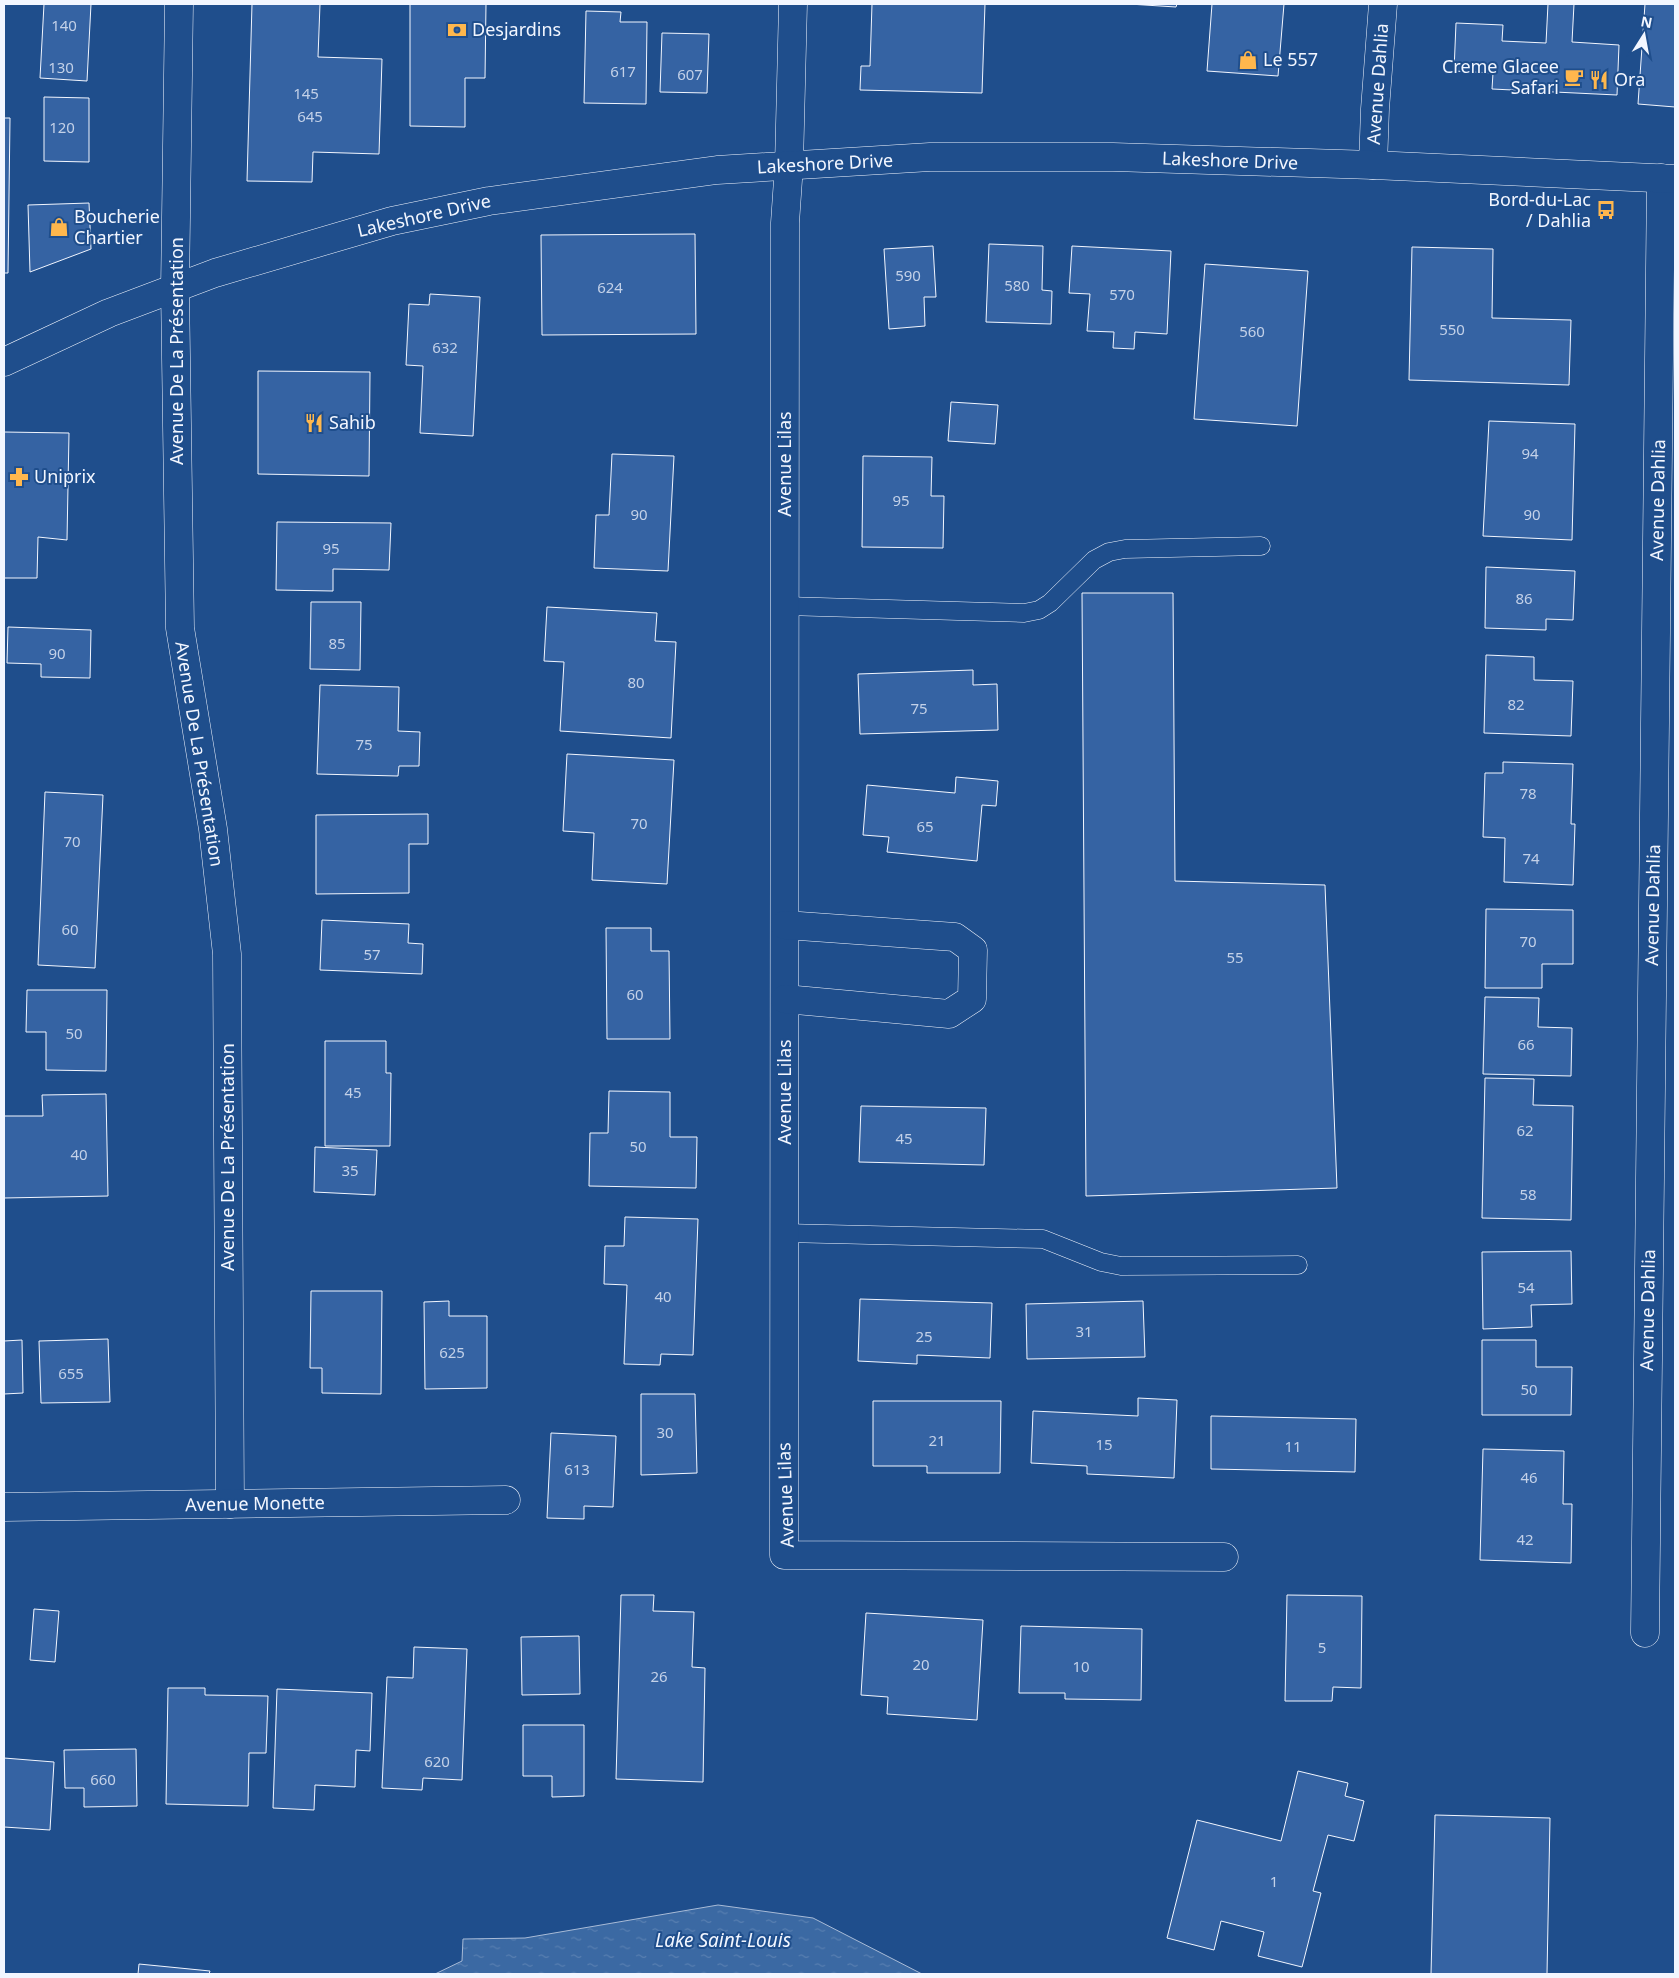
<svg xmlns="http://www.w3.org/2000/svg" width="1679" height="1978" font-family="'Noto Sans',sans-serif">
	<defs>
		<pattern id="water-ripples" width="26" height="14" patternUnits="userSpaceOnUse" patternTransform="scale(1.25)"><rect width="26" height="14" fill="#3b69a3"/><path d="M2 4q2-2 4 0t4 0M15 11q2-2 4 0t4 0" fill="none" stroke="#587fb1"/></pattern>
	</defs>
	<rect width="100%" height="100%" fill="#1f4e8c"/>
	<polygon fill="url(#water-ripples)" stroke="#a8bbd7" points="718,1905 813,1918 922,1974 435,1974 462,1961 463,1939 525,1938"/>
	<g fill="#3563a3" stroke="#f2f6ff">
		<polygon points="44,4 91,4 87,81 40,78"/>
		<polygon points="252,4 320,4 318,57 382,59 379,154 313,152 312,182 247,181"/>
		<polygon points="410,4 486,4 485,78 465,78 465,127 410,126"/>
		<polygon points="872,4 985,4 982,93 860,90 861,66 870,66"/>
		<polygon points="1129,4 1177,4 1176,7"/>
		<polygon points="1212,4 1284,4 1278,76 1207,71"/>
		<polygon points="1548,4 1574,4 1572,42 1619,45 1617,95 1492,89 1493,73 1454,71 1456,23 1503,25 1502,41 1546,43"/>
		<polygon points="1645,4 1675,4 1675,107 1638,104"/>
		<polygon points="586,11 621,12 620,22 647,22 646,104 584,103"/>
		<polygon points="662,33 709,34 707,93 660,92"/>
		<polygon points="44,97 89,98 89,162 44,161"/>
		<polygon points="4,118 10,118 8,273 4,273"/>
		<polygon points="89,203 91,249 30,272 28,205"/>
		<polygon points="695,234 696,334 542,335 541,235"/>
		<polygon points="989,244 1043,246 1042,290 1052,291 1051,324 986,322"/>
		<polygon points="933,246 936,297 924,297 925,326 889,329 884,249"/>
		<polygon points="1072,246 1171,251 1167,334 1135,332 1134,349 1113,348 1114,332 1087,331 1090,294 1069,293"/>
		<polygon points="1412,247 1493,249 1492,318 1571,320 1569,385 1409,380"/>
		<polygon points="1205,264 1308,271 1297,426 1194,419"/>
		<polygon points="430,294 480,297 473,436 420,433 423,366 406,365 409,304 429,305"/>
		<polygon points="258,371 370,372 369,476 258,474"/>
		<polygon points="951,402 998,405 995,444 948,441"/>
		<polygon points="1489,421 1575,424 1572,540 1483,536"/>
		<polygon points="4,432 69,433 67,540 38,537 37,578 4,578"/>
		<polygon points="612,454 674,456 668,571 594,568 596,515 609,515"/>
		<polygon points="863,456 932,457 931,496 944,496 943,548 862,547"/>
		<polygon points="277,522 391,523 389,570 333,569 333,591 276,590"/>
		<polygon points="1486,567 1575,571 1573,620 1546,619 1546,630 1485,628"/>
		<polygon points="1082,593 1173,593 1175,881 1325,885 1337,1188 1086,1196"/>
		<polygon points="311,602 361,602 360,670 310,669"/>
		<polygon points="547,607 657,613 655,641 676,642 671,738 560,731 564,662 544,661"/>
		<polygon points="8,627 91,630 90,678 41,677 41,664 7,663"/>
		<polygon points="1486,655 1534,657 1534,680 1573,681 1571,736 1484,733"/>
		<polygon points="973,670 973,685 997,684 998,730 860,734 858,674"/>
		<polygon points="320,685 399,687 398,731 420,732 419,766 399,766 398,776 317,774"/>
		<polygon points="567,754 674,760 667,884 592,880 594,833 563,831"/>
		<polygon points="1503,762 1573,764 1571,824 1575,824 1573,885 1504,882 1505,838 1483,837 1485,773 1503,773"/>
		<polygon points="956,777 998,781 996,806 982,805 977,861 887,852 889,837 863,835 867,785 955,793"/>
		<polygon points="45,792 103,795 95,968 38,965"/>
		<polygon points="428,814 428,844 409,844 409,893 316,894 316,815"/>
		<polygon points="1486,909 1573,910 1573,964 1542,964 1542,988 1485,988"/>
		<polygon points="322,920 409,924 408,943 423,944 422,974 320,970"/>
		<polygon points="606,928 651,928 651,951 669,951 670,1039 607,1039"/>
		<polygon points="27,990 107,990 106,1071 46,1070 46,1032 26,1032"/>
		<polygon points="1485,997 1539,998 1538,1027 1572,1028 1571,1076 1483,1074"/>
		<polygon points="325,1041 386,1041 386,1073 391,1073 390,1146 325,1146"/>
		<polygon points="1485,1078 1534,1079 1533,1105 1573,1106 1571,1220 1482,1218"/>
		<polygon points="609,1091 670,1092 670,1137 697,1137 696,1188 589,1186 590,1133 608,1133"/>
		<polygon points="106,1094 108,1196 4,1198 4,1116 43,1116 42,1095"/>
		<polygon points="861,1106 986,1108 984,1165 859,1162"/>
		<polygon points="315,1147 377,1150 375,1195 314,1192"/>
		<polygon points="625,1217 698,1219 693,1355 661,1354 660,1365 624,1364 627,1285 604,1284 605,1246 624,1246"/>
		<polygon points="1571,1251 1572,1304 1531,1305 1532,1327 1483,1329 1482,1252"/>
		<polygon points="311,1291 382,1291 381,1394 322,1393 322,1368 310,1368"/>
		<polygon points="860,1299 992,1303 990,1358 917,1355 917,1364 858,1361"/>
		<polygon points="449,1301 449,1316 487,1316 487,1388 425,1389 424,1302"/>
		<polygon points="1143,1301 1145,1357 1027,1359 1026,1304"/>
		<polygon points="108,1339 110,1402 41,1403 39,1341"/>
		<polygon points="22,1340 23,1393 4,1394 4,1341"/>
		<polygon points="1482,1340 1536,1340 1536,1367 1572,1367 1571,1415 1482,1415"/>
		<polygon points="641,1394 695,1394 697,1473 641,1475"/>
		<polygon points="1138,1398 1177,1400 1174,1478 1087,1474 1087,1466 1031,1463 1033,1411 1138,1416"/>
		<polygon points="873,1401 1001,1401 1000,1473 927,1473 927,1466 873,1466"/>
		<polygon points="1211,1416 1356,1419 1355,1472 1211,1469"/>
		<polygon points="551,1433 616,1436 613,1507 584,1506 584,1519 547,1518"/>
		<polygon points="1483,1449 1564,1451 1563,1504 1572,1504 1571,1563 1480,1560"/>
		<polygon points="621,1595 654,1595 653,1611 694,1612 692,1667 705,1668 703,1782 616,1779"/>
		<polygon points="1287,1595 1362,1596 1361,1688 1333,1687 1332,1701 1285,1701"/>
		<polygon points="34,1609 59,1611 55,1662 30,1660"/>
		<polygon points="866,1613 983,1620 977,1720 887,1714 888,1697 861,1695"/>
		<polygon points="1021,1626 1142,1629 1141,1700 1065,1699 1065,1693 1019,1693"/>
		<polygon points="579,1636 580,1694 522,1695 521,1637"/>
		<polygon points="414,1647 467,1649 462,1780 423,1778 422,1790 382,1788 387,1677 413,1678"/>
		<polygon points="168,1688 205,1688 205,1695 268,1696 266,1753 249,1753 248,1806 166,1804"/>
		<polygon points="277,1689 372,1693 370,1751 356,1750 355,1787 315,1785 314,1810 273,1808"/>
		<polygon points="523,1725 584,1725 584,1796 552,1797 552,1776 523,1776"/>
		<polygon points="136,1749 137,1806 84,1807 84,1788 65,1788 64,1750"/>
		<polygon points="4,1758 54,1762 50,1830 4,1827"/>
		<polygon points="1298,1771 1348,1783 1345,1796 1364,1801 1354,1841 1328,1835 1313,1891 1321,1893 1302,1967 1258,1956 1264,1932 1221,1921 1214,1950 1167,1938 1197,1820 1281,1841"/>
		<polygon points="1435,1815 1550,1818 1547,1974 1431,1974"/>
		<polygon points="139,1964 210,1971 209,1974 138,1974"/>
	</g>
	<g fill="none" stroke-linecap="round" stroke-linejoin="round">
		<g stroke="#f2f6ff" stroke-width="19">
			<g id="service">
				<polyline points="785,606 1024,613 1039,610 1050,603 1094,560 1109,552 1125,549 1261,546"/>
				<polyline points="784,1233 1043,1239 1101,1262 1121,1266 1298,1265"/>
			</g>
		</g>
		<g stroke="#f2f6ff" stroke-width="29">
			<g id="minor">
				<polyline points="179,4 175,289 180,628 213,829 227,954 230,1504"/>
				<polyline points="793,4 789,165 785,223 784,1555 1224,1557"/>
				<polyline points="1373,165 1375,109 1383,4"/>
				<polyline points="785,925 955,937 973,950 972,999 949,1014 785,999"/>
				<polyline points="4,1507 506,1500"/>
				<polyline points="1645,1633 1661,178"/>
			</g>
		</g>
		<g stroke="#f2f6ff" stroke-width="29">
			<polyline id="tertiary" points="4,362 109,313 215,273 392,221 489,201 717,170 930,157 1113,157 1373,165 1675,179"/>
		</g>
		<use href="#service" stroke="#1f4e8c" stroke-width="18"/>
		<use href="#minor" stroke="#1f4e8c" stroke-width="28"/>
		<use href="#tertiary" stroke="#1f4e8c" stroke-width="28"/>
	</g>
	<defs>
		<g id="bank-bare" transform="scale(1.5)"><path d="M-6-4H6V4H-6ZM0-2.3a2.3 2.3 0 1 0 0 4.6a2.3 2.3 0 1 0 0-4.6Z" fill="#ffb74d" stroke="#1f4e8c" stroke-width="2.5" paint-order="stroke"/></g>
		<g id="shop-bare" transform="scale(1.5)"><path d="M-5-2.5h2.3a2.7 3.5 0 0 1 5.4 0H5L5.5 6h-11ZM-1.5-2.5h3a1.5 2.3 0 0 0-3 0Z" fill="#ffb74d" stroke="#1f4e8c" stroke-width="2.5" paint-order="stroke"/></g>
		<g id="cafe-bare" transform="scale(1.5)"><path d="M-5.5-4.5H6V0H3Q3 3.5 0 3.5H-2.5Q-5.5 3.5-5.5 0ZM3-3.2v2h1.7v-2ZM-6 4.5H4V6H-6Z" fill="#ffb74d" stroke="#1f4e8c" stroke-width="2.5" paint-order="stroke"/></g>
		<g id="restaurant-bare" transform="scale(1.5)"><path d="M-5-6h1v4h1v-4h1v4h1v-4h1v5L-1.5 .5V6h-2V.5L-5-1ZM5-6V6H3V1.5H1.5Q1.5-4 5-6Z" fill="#ffb74d" stroke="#1f4e8c" stroke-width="2.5" paint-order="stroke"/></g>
		<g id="bus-bare" transform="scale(1.5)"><path d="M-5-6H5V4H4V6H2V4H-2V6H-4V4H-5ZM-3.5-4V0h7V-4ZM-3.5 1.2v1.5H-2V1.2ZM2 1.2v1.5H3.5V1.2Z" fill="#ffb74d" stroke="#1f4e8c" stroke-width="2.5" paint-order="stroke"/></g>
		<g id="pharmacy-bare" transform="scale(1.5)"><path d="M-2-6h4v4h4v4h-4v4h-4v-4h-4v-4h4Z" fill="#ffb74d" stroke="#1f4e8c" stroke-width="2.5" paint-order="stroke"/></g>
	</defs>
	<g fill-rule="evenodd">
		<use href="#bank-bare" x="457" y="30"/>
		<use href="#shop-bare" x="1248" y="60"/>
		<use href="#cafe-bare" x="1574" y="77"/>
		<use href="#restaurant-bare" x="1599" y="80"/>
		<use href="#bus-bare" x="1606" y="210"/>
		<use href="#shop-bare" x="59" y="227"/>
		<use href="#restaurant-bare" x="314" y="423"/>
		<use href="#pharmacy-bare" x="19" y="477"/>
	</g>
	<g text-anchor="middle" stroke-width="4" stroke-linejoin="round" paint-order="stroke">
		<g font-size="15" fill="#c3d1e8">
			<text x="64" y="31">140</text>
			<text x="61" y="73">130</text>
			<text x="623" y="77">617</text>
			<text x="690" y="80">607</text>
			<text x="306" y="99">145</text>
			<text x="310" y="122">645</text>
			<text x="62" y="133">120</text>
			<text x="908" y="281">590</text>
			<text x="1017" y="291">580</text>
			<text x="610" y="293">624</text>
			<text x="1122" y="300">570</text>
			<text x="1452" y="335">550</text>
			<text x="1252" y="337">560</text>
			<text x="445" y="353">632</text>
			<text x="1530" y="459">94</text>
			<text x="901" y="506">95</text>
			<text x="639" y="520">90</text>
			<text x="1532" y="520">90</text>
			<text x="331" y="554">95</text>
			<text x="1524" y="604">86</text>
			<text x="337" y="649">85</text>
			<text x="57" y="659">90</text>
			<text x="636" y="688">80</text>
			<text x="1516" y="710">82</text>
			<text x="919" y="714">75</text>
			<text x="364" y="750">75</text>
			<text x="1528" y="799">78</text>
			<text x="639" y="829">70</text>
			<text x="925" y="832">65</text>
			<text x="72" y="847">70</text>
			<text x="1531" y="864">74</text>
			<text x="70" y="935">60</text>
			<text x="1528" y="947">70</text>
			<text x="372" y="960">57</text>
			<text x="1235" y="963">55</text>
			<text x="635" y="1000">60</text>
			<text x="74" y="1039">50</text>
			<text x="1526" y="1050">66</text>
			<text x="353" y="1098">45</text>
			<text x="1525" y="1136">62</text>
			<text x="904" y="1144">45</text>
			<text x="638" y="1152">50</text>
			<text x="79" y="1160">40</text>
			<text x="350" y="1176">35</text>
			<text x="1528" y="1200">58</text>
			<text x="1526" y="1293">54</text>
			<text x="663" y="1302">40</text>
			<text x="1084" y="1337">31</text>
			<text x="924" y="1342">25</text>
			<text x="452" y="1358">625</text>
			<text x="71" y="1379">655</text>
			<text x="1529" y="1395">50</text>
			<text x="665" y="1438">30</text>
			<text x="937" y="1446">21</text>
			<text x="1104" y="1450">15</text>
			<text x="1293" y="1452">11</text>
			<text x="577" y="1475">613</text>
			<text x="1529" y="1483">46</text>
			<text x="1525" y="1545">42</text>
			<text x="1322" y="1653">5</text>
			<text x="921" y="1670">20</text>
			<text x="1081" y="1672">10</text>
			<text x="659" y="1682">26</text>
			<text x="437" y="1767">620</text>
			<text x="103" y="1785">660</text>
			<text x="1274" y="1887">1</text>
		</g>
		<g font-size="18" fill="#f2f6ff" stroke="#1f4e8c" text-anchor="start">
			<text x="472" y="36">Desjardins</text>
			<text x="1263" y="66">Le 557</text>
			<text x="1559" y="73" text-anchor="end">Creme Glacee<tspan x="1559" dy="21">Safari</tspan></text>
			<text x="1614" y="86">Ora</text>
			<text x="1591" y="206" text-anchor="end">Bord-du-Lac<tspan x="1591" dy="21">/ Dahlia</tspan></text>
			<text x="74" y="223">Boucherie<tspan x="74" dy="21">Chartier</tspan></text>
			<text x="329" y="429">Sahib</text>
			<text x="34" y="483">Uniprix</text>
		</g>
		<g font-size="18" fill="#f2f6ff" stroke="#1f4e8c">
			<text transform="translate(1378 84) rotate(-86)" y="6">Avenue Dahlia</text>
			<text transform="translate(1230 161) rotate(2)" y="6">Lakeshore Drive</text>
			<text transform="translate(825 164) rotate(-3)" y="6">Lakeshore Drive</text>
			<text transform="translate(424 216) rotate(-13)" y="6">Lakeshore Drive</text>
			<text transform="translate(177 351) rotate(-90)" y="6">Avenue De La Présentation</text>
			<text transform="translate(785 464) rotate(-90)" y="6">Avenue Lilas</text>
			<text transform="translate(1658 500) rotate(-89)" y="6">Avenue Dahlia</text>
			<text transform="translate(199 754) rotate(81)" y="6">Avenue De La Présentation</text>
			<text transform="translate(1653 905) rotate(-89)" y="6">Avenue Dahlia</text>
			<text transform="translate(785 1092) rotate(-90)" y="6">Avenue Lilas</text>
			<text transform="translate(228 1157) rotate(-90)" y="6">Avenue De La Présentation</text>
			<text transform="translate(1648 1310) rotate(-89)" y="6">Avenue Dahlia</text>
			<text transform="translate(786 1495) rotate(-92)" y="6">Avenue Lilas</text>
			<text transform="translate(255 1504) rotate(-1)" y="6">Avenue Monette</text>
		</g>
		<g font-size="19" font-style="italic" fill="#f2f6ff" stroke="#1f4e8c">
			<text x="723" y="1947">Lake Saint-Louis</text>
		</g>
	</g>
	<rect width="1679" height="1978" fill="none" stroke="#f2f6ff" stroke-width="10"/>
	<g transform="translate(1644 35) rotate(11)" stroke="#1f4e8c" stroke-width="4" paint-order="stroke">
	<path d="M0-4L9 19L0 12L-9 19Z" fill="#f2f6ff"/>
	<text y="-8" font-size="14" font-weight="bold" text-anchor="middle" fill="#f2f6ff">N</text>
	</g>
</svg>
